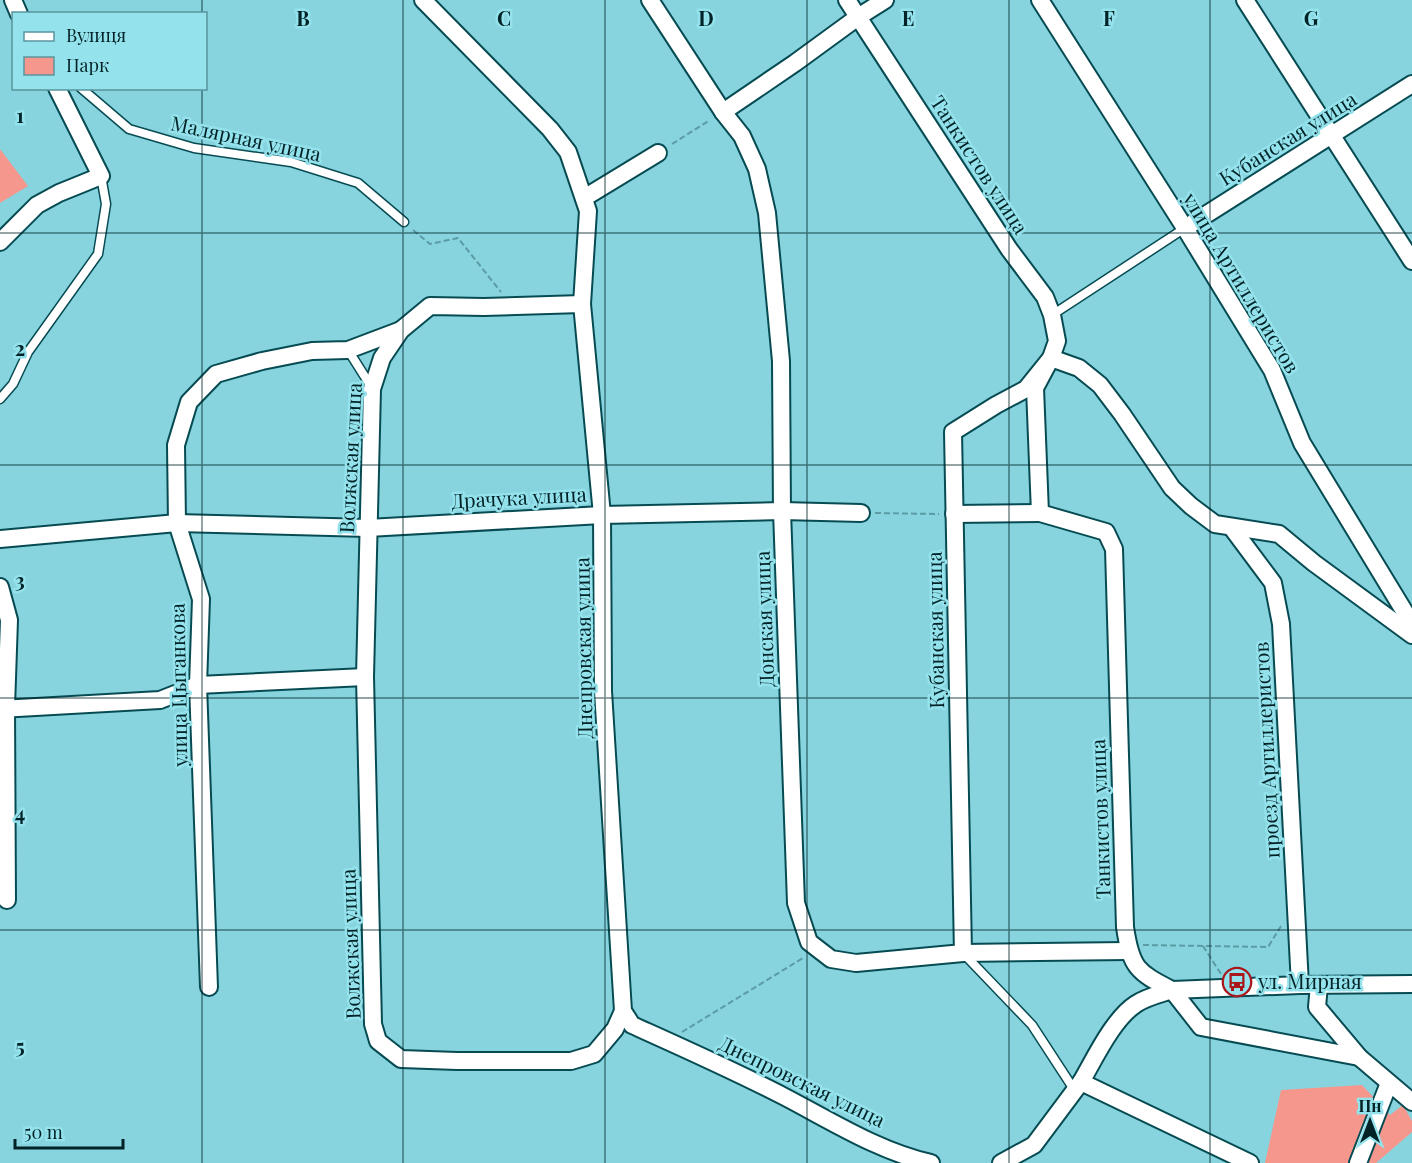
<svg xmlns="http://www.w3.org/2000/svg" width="1412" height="1163" font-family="'Playfair Display',serif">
	<rect width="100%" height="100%" fill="#87d4df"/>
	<g fill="#f6978d">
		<polygon points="0,149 28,186 0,203"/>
		<polygon points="1362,1085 1390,1115 1403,1105 1412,1121 1412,1132 1376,1163 1265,1163 1281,1090"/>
	</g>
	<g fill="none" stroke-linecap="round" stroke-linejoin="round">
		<g stroke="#074b52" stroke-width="11">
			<g id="service">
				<polyline points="81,88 129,129 194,148 291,162 358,183 404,222"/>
				<polyline points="1052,315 1185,228"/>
				<polyline points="348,350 372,388"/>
				<polyline points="0,399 13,384 28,352 98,254 106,204 101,176"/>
				<polyline points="963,953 1032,1025 1075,1091"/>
			</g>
		</g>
		<g stroke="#074b52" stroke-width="20">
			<g id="minor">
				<polyline points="13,0 19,14"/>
				<path d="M423,0L550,129L568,152L588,211L582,304L602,515L603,691L623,1011L632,1025C683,1048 735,1071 785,1097C831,1121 880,1152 931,1163"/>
				<polyline points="650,0 723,112 742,136 757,169 767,213 781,361 782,511 796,903 809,942 831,959 856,963 963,953 1128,951"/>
				<path d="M847,0L1009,249L1045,297L1052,315L1057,341L1051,358L1035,388L1040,513L1106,532L1114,549L1125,927C1131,968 1137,972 1172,990C1160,994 1146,997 1136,1004C1113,1019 1095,1058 1081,1082L1250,1163"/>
				<polyline points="1040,0 1185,228 1272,370 1302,443 1412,624"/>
				<polyline points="1245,0 1412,261"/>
				<polyline points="723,112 795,63 858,17 885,0"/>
				<polyline points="584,198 658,153"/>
				<polyline points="1185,228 1412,84"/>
				<polyline points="0,242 37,205 59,193 101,176 57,88"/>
				<polyline points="582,304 484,307 430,306 401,330 382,358 372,389 365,677 373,1024 378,1041 401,1059 457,1061 571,1061 594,1054 615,1029 623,1011"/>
				<polyline points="954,514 1040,513"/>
				<polyline points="1232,528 1273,583 1281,624 1300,985"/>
				<polyline points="0,539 177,523 368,528 602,515 782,511 861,513"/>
				<polyline points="0,587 9,620 6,707 7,900"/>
				<polyline points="0,709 160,700 198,685 365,677"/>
				<polyline points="963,953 953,432 996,405 1026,389 1051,358 1079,368 1100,385 1122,414 1172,488 1191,506 1215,524 1279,534 1314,563 1412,635"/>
				<polyline points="1319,985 1317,1007 1359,1057 1412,1102"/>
				<polyline points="209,987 198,685 201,599 177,523 176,445 189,402 216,374 262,361 312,351 348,350 401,330"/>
				<polyline points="1172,990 1300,985 1412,984"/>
				<polyline points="1172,990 1201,1027 1359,1057"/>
				<polyline points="1001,1163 1034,1145 1081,1082"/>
				<polyline points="1358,1163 1389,1083"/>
			</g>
		</g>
		<g stroke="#5c9ba4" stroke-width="2" stroke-dasharray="6 3" stroke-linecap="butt">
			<polyline points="672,144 710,120"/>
			<polyline points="413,230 430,244 458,238 501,292"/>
			<polyline points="875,513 939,514"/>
			<polyline points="1143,945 1268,947 1281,926"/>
			<polyline points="1203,946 1221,974"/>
			<polyline points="682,1032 803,958"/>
		</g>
		<use href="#service" stroke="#fff" stroke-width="8"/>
		<use href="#minor" stroke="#fff" stroke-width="16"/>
	</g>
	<path fill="none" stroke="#012226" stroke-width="1.5" stroke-opacity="0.55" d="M202,0V14M403,0V1163M605,0V1163M807,0V1163M1009,0V1163M1210,0V1163M202,88V1163M0,233H1412M0,465H1412M0,698H1412M0,930H1412"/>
	<defs>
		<g id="bus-ring" transform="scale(1.5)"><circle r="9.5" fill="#94e2ec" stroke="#a9161b" stroke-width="1.5"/><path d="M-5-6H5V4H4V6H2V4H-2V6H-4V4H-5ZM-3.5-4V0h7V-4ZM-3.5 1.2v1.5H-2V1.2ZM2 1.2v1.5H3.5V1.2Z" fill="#a9161b"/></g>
	</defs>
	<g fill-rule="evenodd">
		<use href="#bus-ring" x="1237" y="982"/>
	</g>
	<g text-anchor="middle" stroke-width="5" stroke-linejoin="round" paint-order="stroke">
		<g font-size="20" fill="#012226" stroke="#94e2ec">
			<text transform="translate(246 139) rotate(12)" y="7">Малярная улица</text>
			<text transform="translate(1288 139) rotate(-32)" y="7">Кубанская улица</text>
			<text transform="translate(979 165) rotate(57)" y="7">Танкистов улица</text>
			<text transform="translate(1241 283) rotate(59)" y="7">улица Артиллеристов</text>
			<text transform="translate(351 458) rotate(-87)" y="7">Волжская улица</text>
			<text transform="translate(519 498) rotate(-3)" y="7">Драчука улица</text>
			<text transform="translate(765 619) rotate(-92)" y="7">Донская улица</text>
			<text transform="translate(936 630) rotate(-91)" y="7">Кубанская улица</text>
			<text transform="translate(584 648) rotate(-91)" y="7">Днепровская улица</text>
			<text transform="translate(179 685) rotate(-91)" y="7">улица Цыганкова</text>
			<text transform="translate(1267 750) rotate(-93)" y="7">проезд Артиллеристов</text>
			<text transform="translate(1101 819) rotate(-92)" y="7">Танкистов улица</text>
			<text transform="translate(351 944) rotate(-92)" y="7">Волжская улица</text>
			<text transform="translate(802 1082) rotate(26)" y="7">Днепровская улица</text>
		</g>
		<g font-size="20" fill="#012226" stroke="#94e2ec" text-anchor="start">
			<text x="1258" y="989">ул. Мирная</text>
		</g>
	</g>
	<g font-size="20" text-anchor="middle" font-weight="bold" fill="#012226" stroke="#94e2ec" stroke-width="5" stroke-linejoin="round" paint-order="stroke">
		<text x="303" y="26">B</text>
		<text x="504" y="26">C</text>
		<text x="706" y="26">D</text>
		<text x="908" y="26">E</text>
		<text x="1109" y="26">F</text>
		<text x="1311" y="26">G</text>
		<text x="20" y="123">1</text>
		<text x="20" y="356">2</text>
		<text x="20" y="588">3</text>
		<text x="20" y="821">4</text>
		<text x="20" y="1054">5</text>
	</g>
	<rect x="12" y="12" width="195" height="78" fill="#94e2ec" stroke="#59959d" stroke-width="1.5"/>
	<rect x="24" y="32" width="30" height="9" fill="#ffffff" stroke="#59959d" stroke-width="1.5"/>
	<text x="66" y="42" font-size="18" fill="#012226">Вулиця</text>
	<rect x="24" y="57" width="30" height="18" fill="#f6978d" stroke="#59959d" stroke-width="1.5"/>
	<text x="66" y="72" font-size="18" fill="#012226">Парк</text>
	<g transform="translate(1370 1121)" stroke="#94e2ec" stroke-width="4.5" paint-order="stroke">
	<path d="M0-4.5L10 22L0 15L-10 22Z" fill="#012226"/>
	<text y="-9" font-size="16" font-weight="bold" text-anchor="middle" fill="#012226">Пн</text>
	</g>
	<path d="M15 1139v9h108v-9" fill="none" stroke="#012226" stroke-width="3"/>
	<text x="24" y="1139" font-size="18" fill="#012226" stroke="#94e2ec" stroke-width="4.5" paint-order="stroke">50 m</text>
</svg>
